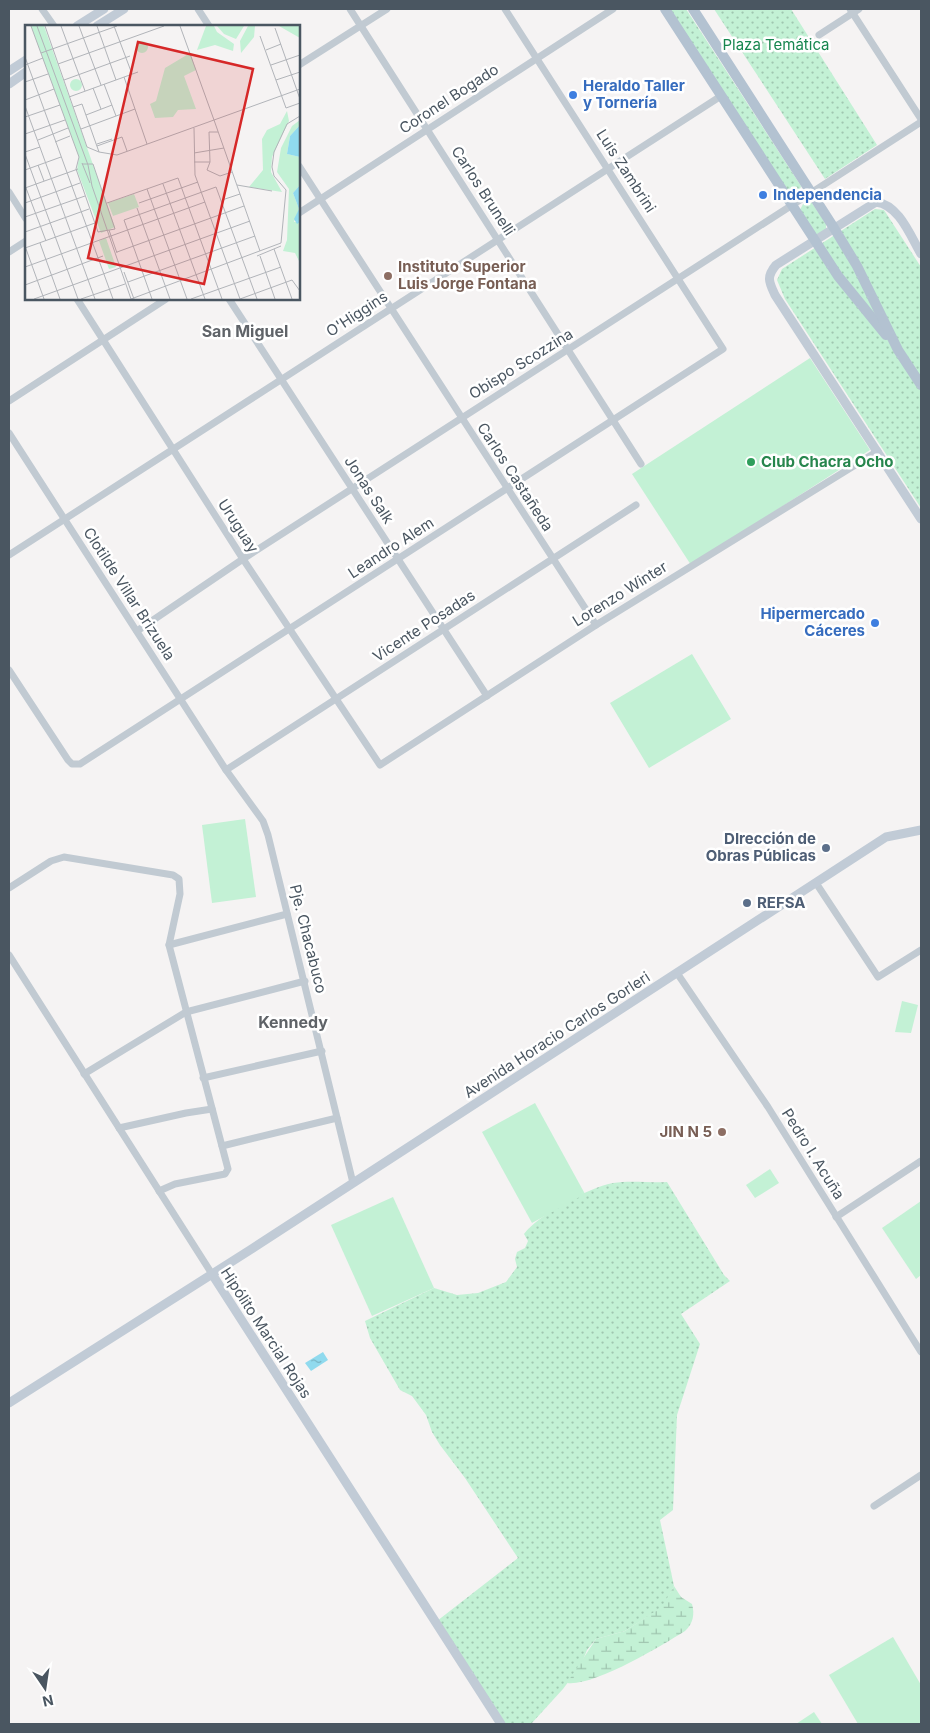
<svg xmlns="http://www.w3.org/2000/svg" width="930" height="1733" font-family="Inter,sans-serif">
	<defs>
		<pattern id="green-dots" width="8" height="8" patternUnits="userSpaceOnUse" patternTransform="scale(1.25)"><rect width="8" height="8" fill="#c3f1d5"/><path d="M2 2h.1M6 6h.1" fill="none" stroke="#a0c6b0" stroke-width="1.8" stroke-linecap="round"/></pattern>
		<pattern id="wetland-marsh" width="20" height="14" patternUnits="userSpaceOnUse" patternTransform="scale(1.25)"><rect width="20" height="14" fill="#c3f1d5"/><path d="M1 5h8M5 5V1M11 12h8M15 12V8" fill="none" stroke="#a0c6b0"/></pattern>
		<pattern id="water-ripples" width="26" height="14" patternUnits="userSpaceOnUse" patternTransform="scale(1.25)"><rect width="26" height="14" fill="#90daee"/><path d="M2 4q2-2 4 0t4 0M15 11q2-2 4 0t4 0" fill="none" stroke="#78b4c4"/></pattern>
	</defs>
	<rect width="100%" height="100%" fill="#f5f3f3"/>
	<g fill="url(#green-dots)">
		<polygon points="669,9 686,9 801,186 799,193 790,194"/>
		<polygon points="714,9 791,9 877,145 825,179"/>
		<polygon points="807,202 812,203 826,224 826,230 816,235 800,210 803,204"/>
		<polygon points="875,209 884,210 921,267 921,508 785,299 777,280 782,269"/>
		<path d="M667,1182L724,1275L730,1281L681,1314L700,1344L677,1415L673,1510L660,1520L674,1586L663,1607L625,1631L596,1639L587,1650L581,1665L563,1689L531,1724H500L437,1621L518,1558L465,1478L440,1445L432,1432L426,1415L412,1396L400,1390L370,1338L365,1321L434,1288L457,1295L478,1293L506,1282L517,1267L515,1259L517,1252L525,1248L528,1241L524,1234C538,1215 590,1187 613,1183C630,1180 650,1183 667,1182Z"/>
	</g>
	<path fill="url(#wetland-marsh)" d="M674,1586L681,1597L692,1604C695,1614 693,1624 685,1631C661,1646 593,1687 567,1683L596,1639L625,1631L662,1607Z"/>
	<g fill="#c3f1d5">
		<polygon points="810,358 870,450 691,565 632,474"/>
		<polygon points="692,654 731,719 649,768 610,703"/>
		<polygon points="245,819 256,897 212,903 202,825"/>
		<polygon points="902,1001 918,1005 911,1033 895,1032"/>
		<polygon points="535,1103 585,1194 532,1223 482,1132"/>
		<polygon points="770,1169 779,1183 755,1198 746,1185"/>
		<polygon points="393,1197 434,1288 372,1316 331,1225"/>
		<polygon points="921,1201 921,1275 916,1279 882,1228"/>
		<polygon points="893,1637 921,1685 921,1724 858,1724 829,1675"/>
		<polygon points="814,1712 822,1724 796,1724"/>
	</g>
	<polygon fill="url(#water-ripples)" points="323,1352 328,1360 311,1371 305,1363"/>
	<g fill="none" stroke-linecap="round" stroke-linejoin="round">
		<g stroke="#c1cad2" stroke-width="7">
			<polyline points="42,9 54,26"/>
			<polyline points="198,9 209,26"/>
			<polyline points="350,9 641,464"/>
			<polyline points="850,9 921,119"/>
			<polyline points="819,35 859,9"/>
			<polyline points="299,65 387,9"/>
			<polyline points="299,166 596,625"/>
			<polyline points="9,192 26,219"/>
			<polyline points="299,213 613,9"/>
			<polyline points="9,252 26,241"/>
			<polyline points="77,299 243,559 380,765 596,625 878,451"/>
			<polyline points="229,299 487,696"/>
			<polyline points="9,401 166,299"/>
			<polyline points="9,433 226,770 263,821 268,835 353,1183"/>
			<polyline points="9,555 721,96"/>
			<polyline points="137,631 243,559 921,122"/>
			<polyline points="9,670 68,760 72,764 80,764 723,349 505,9"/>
			<polyline points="226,770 636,505"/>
			<polyline points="816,883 878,977 921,950"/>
			<polyline points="9,888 51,861 64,857 173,875 179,879 180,894 169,945 228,1169 225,1174 175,1184 159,1191"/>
			<polyline points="169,945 287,914"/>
			<polyline points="9,955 212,1274"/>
			<polyline points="677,973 768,1107 921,1352"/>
			<polyline points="84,1074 186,1012 305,981"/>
			<polyline points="203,1078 322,1051"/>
			<polyline points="119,1128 186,1113 212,1109"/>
			<polyline points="222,1146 337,1118"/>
			<polyline points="836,1217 921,1161"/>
			<polyline points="874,1506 921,1475"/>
		</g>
		<g stroke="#c1cbd6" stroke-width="9">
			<polyline points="77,26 104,9"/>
			<polyline points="97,26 124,9"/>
			<polyline points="9,71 26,60"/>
			<polyline points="9,84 26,72"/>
			<path d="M921,254C910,235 899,205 876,202L776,265C766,277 769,282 775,295L921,519"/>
			<polyline points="212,1274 501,1724"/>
			<polyline points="9,1403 250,1250 886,837 921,830"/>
		</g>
		<g stroke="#b3c2d1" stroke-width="10">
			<polyline points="665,9 838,276 886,335"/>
			<polyline points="693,9 834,228 857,266 898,350 921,385"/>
		</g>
	</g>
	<g fill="#3f7fe0" stroke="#fff" stroke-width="2">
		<circle cx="573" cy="95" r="5"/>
		<circle cx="763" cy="195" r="5"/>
		<circle cx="875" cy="623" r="5"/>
	</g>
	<g fill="#8d6e63" stroke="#fff" stroke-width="2">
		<circle cx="388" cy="276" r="5"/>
		<circle cx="722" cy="1132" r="5"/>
	</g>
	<circle fill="#2e9e5b" stroke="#fff" stroke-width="2" cx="751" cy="462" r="5"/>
	<g fill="#5c6f8a" stroke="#fff" stroke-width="2">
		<circle cx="826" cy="848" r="5"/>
		<circle cx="747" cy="903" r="5"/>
	</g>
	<g text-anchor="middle" stroke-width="5" stroke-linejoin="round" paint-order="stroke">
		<g font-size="15" fill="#17864f" stroke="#fff">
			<text x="776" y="50">Plaza Temática</text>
		</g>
		<g font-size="15" font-weight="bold" fill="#366cbe" stroke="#fff" text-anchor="start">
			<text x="583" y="91">Heraldo Taller<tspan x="583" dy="17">y Tornería</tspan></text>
			<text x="773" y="200">Independencia</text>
			<text x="865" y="619" text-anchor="end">Hipermercado<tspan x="865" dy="17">Cáceres</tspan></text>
		</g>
		<g font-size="15" fill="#4a5661" stroke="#fff">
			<text transform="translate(449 99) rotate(-33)" y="5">Coronel Bogado</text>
			<text transform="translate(626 171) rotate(57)" y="5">Luis Zambrini</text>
			<text transform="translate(483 191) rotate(57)" y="5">Carlos Brunelli</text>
			<text transform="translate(357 314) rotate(-33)" y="5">O'Higgins</text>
			<text transform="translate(521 364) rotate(-32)" y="5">Obispo Scozzina</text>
			<text transform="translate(515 477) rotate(57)" y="5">Carlos Castañeda</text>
			<text transform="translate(369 490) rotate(57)" y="5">Jonas Salk</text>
			<text transform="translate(238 526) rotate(57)" y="5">Uruguay</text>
			<text transform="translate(391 548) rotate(-33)" y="5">Leandro Alem</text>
			<text transform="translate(129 594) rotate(57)" y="5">Clotilde Villar Brizuela</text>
			<text transform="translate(620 594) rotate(-32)" y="5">Lorenzo Winter</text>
			<text transform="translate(424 626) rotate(-33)" y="5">Vicente Posadas</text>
			<text transform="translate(308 939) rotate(76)" y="5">Pje. Chacabuco</text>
			<text transform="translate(557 1035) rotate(-33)" y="5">Avenida Horacio Carlos Gorleri</text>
			<text transform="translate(813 1154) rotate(58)" y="5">Pedro I. Acuña</text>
			<text transform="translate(266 1333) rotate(57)" y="5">Hipólito Marcial Rojas</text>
		</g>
		<g font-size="15" font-weight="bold" fill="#785e54" stroke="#fff" text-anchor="start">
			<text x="398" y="272">Instituto Superior<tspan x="398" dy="17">Luis Jorge Fontana</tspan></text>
			<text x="712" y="1137" text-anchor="end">JIN N 5</text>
		</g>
		<g font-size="15" font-weight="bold" fill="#27864d" stroke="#fff" text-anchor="start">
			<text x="761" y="467">Club Chacra Ocho</text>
		</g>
		<g font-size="15" font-weight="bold" fill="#4e5e75" stroke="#fff" text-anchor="end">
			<text x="816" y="844">DIrección de<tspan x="816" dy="17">Obras Públicas</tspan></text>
			<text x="757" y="908" text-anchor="start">REFSA</text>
		</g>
		<g font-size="16" font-weight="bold" fill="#5f6368" stroke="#fff">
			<text x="245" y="337">San Miguel</text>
			<text x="293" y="1028">Kennedy</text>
		</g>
	</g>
	<g transform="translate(25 25)">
		<rect width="275" height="275" fill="#f5f3f3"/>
		<path d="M6,1H19L89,199L90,202L76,208L52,145L54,132ZM192,1H219L211,14L199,9ZM253,1H275V13L254,1ZM165,28L171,45L159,51L171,84L153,85L148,92L130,93L125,79L131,76L140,43ZM262,86L264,96L247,132L246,147L257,167L224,162L238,145L237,114L242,105L255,99ZM81,213L91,242L84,244L74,216Z" fill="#c3f1d5"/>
		<path d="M181,1H189L192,7L209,19L208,26L190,20L172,25ZM223,1H230L229,12L216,28L215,16Z" fill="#c3f1d5"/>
		<path d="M275,95V100L265,111L262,129L275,132V160L268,168L274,184L269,197H275V238L270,228L258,226L262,215L264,164L252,147L256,123L267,101Z" fill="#c3f1d5"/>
		<path d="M111 22a6 6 0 1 1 12 0a6 6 0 1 1-12 0ZM45 60a6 6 0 1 1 12 0a6 6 0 1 1-12 0ZM109,169L114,182L88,191L83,178Z" fill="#c3f1d5"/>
		<path d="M275,100V132L262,129L265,111ZM275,160V197L272,199L269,194L274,184L268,168Z" fill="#90daee"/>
		<path fill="none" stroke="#b1b4b9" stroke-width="1" d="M6,1L54,132L51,144L73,207L90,204L68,139H57M12,1L63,140L67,161L106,274M20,1L62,122L74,127L92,130L275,64M36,1L60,66M54,1L76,60M72,1L91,55M89,1L107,49M155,1L189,95M250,3L275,74M235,11L261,83L275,78M241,25L256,19M16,28L92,1M0,32L88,274M33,39L139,1M0,40L18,33M246,40L275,30M99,52L122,119M39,55L105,31M251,55L275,47M0,57L23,49M79,59L91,91M68,63L76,84M44,72L113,47M0,75L29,64M0,81L70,274M48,82L57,79L74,127M61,90L87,80M0,92L35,80M189,95L235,226M169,103L170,150L215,274M56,104L110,84M193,107H184L185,137L182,145L195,151L207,147M0,109L40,95M13,115L43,103M30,117L45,111M72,119L87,114M72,121L97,112L102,126M0,127L15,122M169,128L199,123M0,129L53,274M169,137H185M57,138L65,158M13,140L19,156M0,145L36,132M138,159L180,274M212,160L247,166M0,163L53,144M1,163L21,216M122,164L162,274M197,175L215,169M0,178L55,158M82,178L153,153L197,274M114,178L173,157M112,183L145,274M0,192L60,171M84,205L92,228M0,207L64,184M15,218L35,274M0,221L19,274M0,223L70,198M249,224L267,274M92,227L219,181M232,231L256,221M235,231L250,274M0,242L180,177M99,247L109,274M103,257L230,211M0,260L78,231M9,274L225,196M56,274L100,259M106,274L256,218L261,165L249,151L247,142L249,127L262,99L275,91M127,274L99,195L191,162L232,274M166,274L256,242M215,274L267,255L275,266"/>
		<path fill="#d62828" fill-opacity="0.15" stroke="#d62828" stroke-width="2.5" d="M113,17L228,44L179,259L63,233Z"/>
		<rect width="275" height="275" fill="none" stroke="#4a5661" stroke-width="2.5"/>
	</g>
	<rect width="930" height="1733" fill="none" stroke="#4a5661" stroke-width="20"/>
	<g transform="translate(45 1688) rotate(167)" stroke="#ffffff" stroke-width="4" paint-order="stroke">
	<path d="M0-4L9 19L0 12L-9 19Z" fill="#4a5661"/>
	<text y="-8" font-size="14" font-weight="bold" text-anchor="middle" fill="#4a5661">N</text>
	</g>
</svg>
